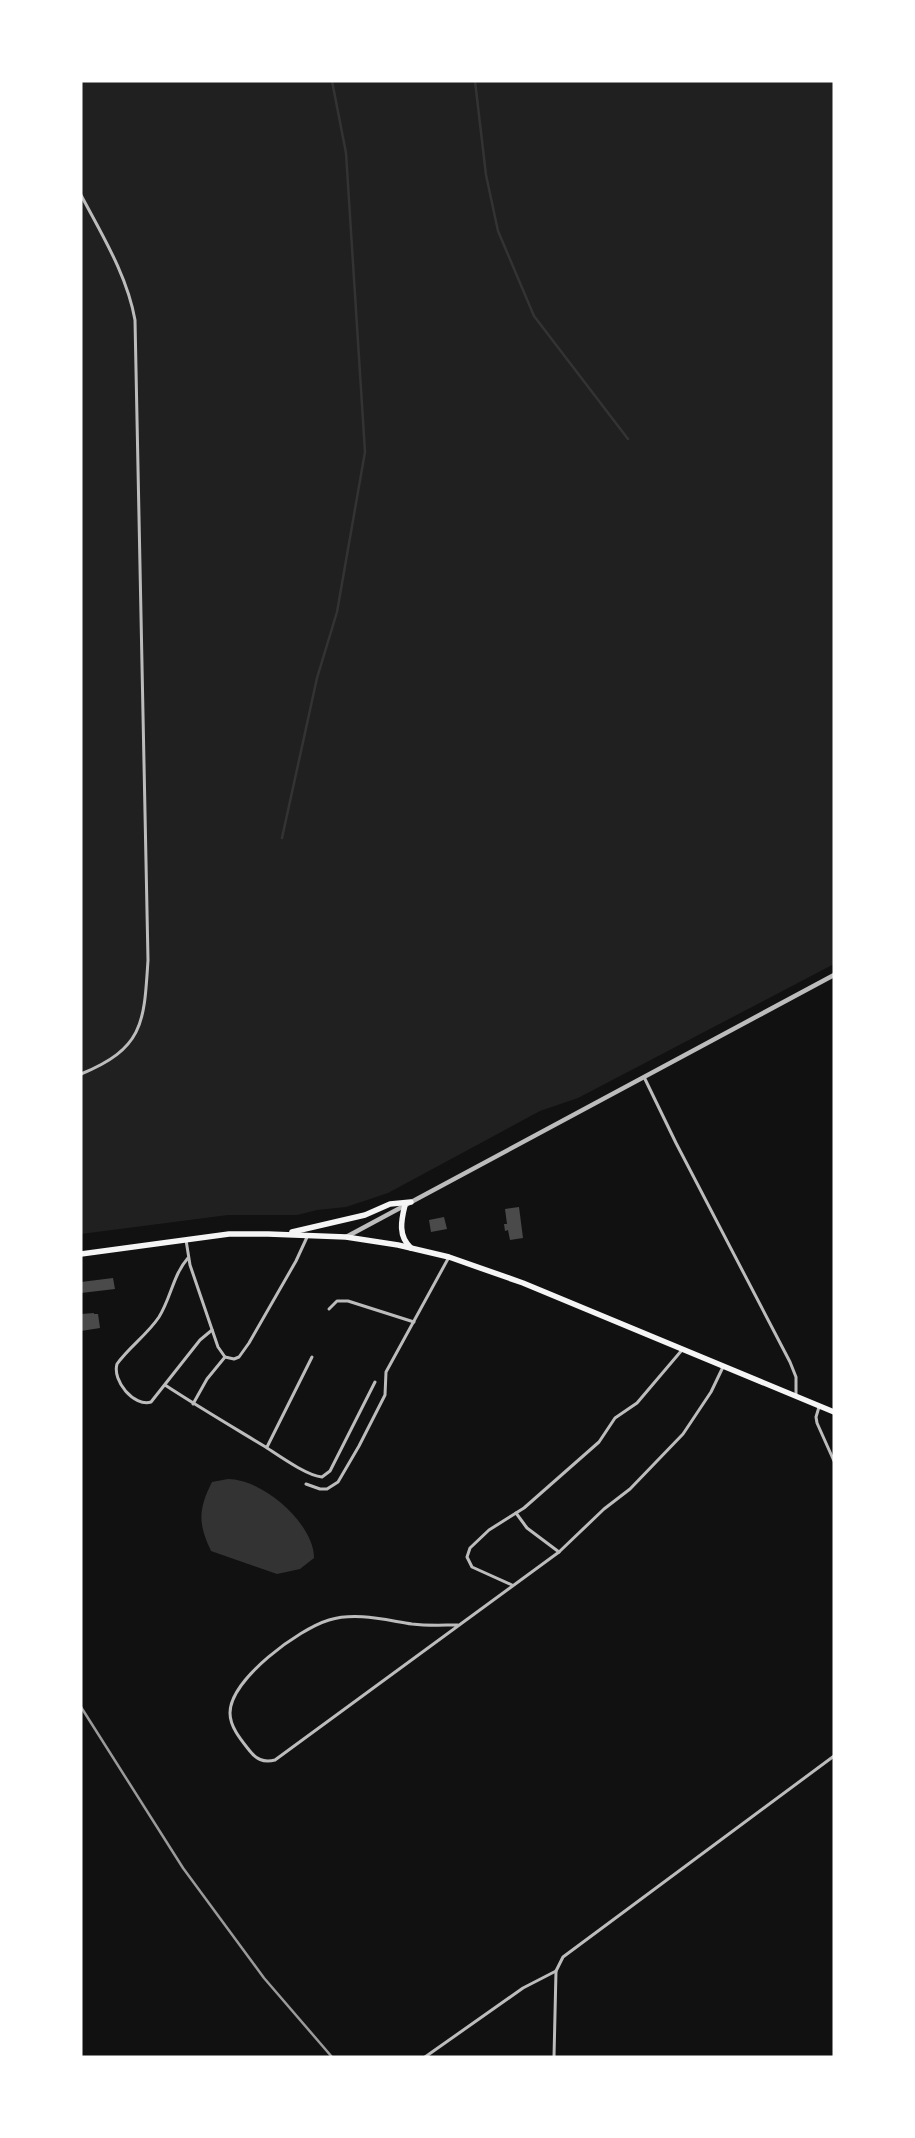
<svg xmlns="http://www.w3.org/2000/svg" width="915" height="2138" font-family="'Noto Sans',sans-serif">
	<rect width="100%" height="100%" fill="#111"/>
	<polygon fill="#202020" points="81,81 834,81 834,964 578,1098 540,1111 388,1193 346,1207 317,1210 297,1215 228,1215 81,1234"/>
	<path fill="#333" d="M228,1479C262,1479 314,1523 314,1558L300,1569L277,1574L211,1551C198,1523 198,1510 212,1482Z"/>
	<g fill="none" stroke-linecap="round" stroke-linejoin="round">
		<g stroke="#333" stroke-width="2.5">
			<polyline points="475,81 486,175 498,231 534,316 628,439"/>
			<polyline points="282,838 317,678 337,612 365,452 346,153 332,81"/>
		</g>
	</g>
	<g fill="#4a4a4a">
		<polygon points="519,1207 523,1238 510,1240 508,1230 505,1231 504,1224 507,1224 505,1209"/>
		<polygon points="444,1217 447,1229 431,1232 429,1220"/>
		<polygon points="113,1278 115,1289 81,1293 81,1282"/>
		<polygon points="94,1313 94,1314 98,1314 100,1328 81,1331 81,1314"/>
	</g>
	<g fill="none" stroke-linecap="round" stroke-linejoin="round">
		<g stroke="#bcbcbc" stroke-width="3">
			<path d="M81,195C102,235 127,275 135,320L148,960C144,1023 144,1048 81,1074"/>
			<polyline points="644,1077 676,1143 790,1362 796,1377 796,1397"/>
			<polyline points="186,1240 190,1265 218,1347 225,1357 234,1359 239,1357 249,1343 296,1261 308,1235"/>
			<path d="M188,1258C173,1275 171,1298 159,1317C147,1335 129,1347 117,1364C112,1381 134,1407 151,1402L200,1340L212,1330"/>
			<polyline points="329,1309 337,1301 348,1301 414,1322"/>
			<path d="M165,1385C197,1406 231,1426 264,1446C278,1455 307,1476 322,1477L330,1471L375,1382"/>
			<polyline points="193,1404 207,1379 225,1357"/>
			<polyline points="819,1407 816,1417 817,1423 834,1461"/>
			<polyline points="267,1447 312,1357"/>
			<polyline points="306,1484 320,1489 327,1489 338,1482 359,1446 385,1395 386,1372 449,1257"/>
			<polyline points="516,1513 527,1528 559,1552"/>
			<polyline points="512,1585 472,1567 467,1557 470,1548 489,1530 524,1508 599,1442 615,1418 637,1403 682,1350"/>
			<path d="M458,1625C443,1625 428,1626 412,1624C385,1620 356,1612 329,1620C299,1629 230,1679 230,1713C230,1727 241,1740 249,1750C256,1759 263,1763 275,1760L559,1552L604,1509L630,1489L683,1434L711,1392L723,1367"/>
			<polyline points="425,2057 523,1988 556,1971 563,1957 834,1756"/>
			<polyline points="554,2057 556,1971"/>
		</g>
		<polyline stroke="#bcbcbc" stroke-width="4.5" points="346,1237 834,975"/>
		<g stroke="#f5f5f5" stroke-width="5.5">
			<path d="M405,1205C401,1221 398,1236 411,1248"/>
			<polyline points="292,1232 365,1215 390,1204 411,1202"/>
			<polyline points="81,1254 229,1234 268,1234 346,1237 398,1245 449,1257 523,1283 834,1412"/>
		</g>
		<polyline stroke="#9a9a9a" stroke-width="2.5" points="81,1707 183,1868 264,1978 332,2057"/>
	</g>
	<rect width="915" height="2138" fill="none" stroke="#ffffff" stroke-width="165"/>
</svg>
